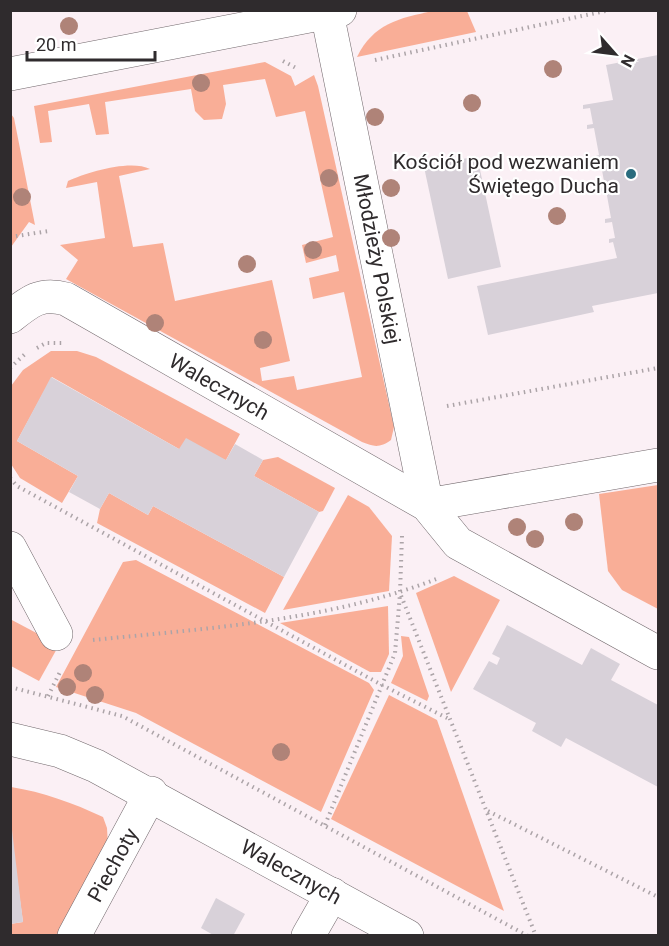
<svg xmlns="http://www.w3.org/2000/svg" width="669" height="946" font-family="Roboto,sans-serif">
	<rect width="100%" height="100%" fill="#fbf0f5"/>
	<g fill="#f9ae97">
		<path d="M433,11H467L476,32L357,57C373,24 399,18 433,11Z"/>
		<path d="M265,62L291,76L295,86L314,75L318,86L394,427L391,440C380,448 374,447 362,442L66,279L78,260L60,245L105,238L97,182L66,188L68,181C87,172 131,159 150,169L119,176L133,247L163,243L175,301L272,280L290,361L260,368L262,381L294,376L297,390L362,377L344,292L313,299L309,278L339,271L336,255L306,263L302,245L333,237L305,111L276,117L265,79L223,85L226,104L222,119L204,120L195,111L191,89L105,102L109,134L96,135L89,104L48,111L52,142L40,143L34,106Z"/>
		<polygon points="11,114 14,118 35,225 29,222 11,247"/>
		<polygon points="51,351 77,351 96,357 240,434 226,460 179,449 52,377 17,441 78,476 62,503 20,478 11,464 11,386 23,370"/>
		<polygon points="278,457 335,488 323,511 319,512 254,476 263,460"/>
		<polygon points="658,485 658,609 622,590 608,571 599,494"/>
		<polygon points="109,493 148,515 153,506 284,577 265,613 97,523 100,509"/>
		<polygon points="348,495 369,507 392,536 389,591 283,610"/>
		<polygon points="136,560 369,683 374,690 321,812 136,713 56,687 123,562"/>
		<polygon points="454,576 500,600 451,692 416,593"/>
		<polygon points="388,606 389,654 381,672 370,672 280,623"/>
		<polygon points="10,619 59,645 39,681 11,666"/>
		<polygon points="401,636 409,637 429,696 427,701 391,683 403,656"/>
		<polygon points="389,695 437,720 504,911 331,819"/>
		<path d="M11,787C43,792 73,803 103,817L107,828L108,846L58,935H11L10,924L23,922L11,835Z"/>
	</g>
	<g fill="#d8d1d9">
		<polygon points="658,55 658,293 592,306 594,312 488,335 477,286 617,258 613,242 609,243 609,239 615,238 612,222 605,223 605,219 611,218 606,190 600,192 599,188 605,187 600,159 593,161 593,157 599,155 594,128 587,129 587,125 593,124 590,108 583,109 583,105 613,100 606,65"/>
		<polygon points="477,156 501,267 448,279 424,167"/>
		<polygon points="51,377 179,449 186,438 226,460 235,444 263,460 254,476 319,512 284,577 153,506 148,515 109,493 100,509 69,492 78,476 17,441"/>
		<polygon points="507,625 582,665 591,648 620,664 611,680 658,705 658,787 566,738 561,747 532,731 536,723 473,689 489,661 497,665 500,658 492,654"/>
		<polygon points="12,830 23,922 10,924 10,831"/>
		<polygon points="216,898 245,914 233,936 215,936 201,928"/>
	</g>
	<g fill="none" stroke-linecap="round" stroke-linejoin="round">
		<g stroke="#71686c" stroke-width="34">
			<g id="minor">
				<polyline points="327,13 427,505"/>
				<polyline points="10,74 340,10"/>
				<path d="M10,317C30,301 41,292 66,299L427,505L458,543L658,653"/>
				<polyline points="427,505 658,465"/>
				<polyline points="10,548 56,634"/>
				<polyline points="10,739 60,751 96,766 407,936"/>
				<polyline points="74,936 151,793"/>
				<polyline points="308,936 332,894"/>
			</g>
		</g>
		<g stroke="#aca4a8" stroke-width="4" stroke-dasharray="1.5 4.5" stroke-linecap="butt">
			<polyline points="375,60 610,10"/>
			<polyline points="283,61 298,69"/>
			<polyline points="10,237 49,231"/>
			<polyline points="37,348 46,343 62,343"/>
			<polyline points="10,368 25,354"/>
			<polyline points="447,406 658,368"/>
			<polyline points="10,478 17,486 382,685 451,720"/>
			<polyline points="402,536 400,593 536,936"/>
			<path d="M93,640C210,628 329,621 439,578"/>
			<polyline points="10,687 122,716 528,936"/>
			<polyline points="48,696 60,672"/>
			<polyline points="488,811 658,897"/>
			<polyline points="325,825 395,653 400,594"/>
		</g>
		<use href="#minor" stroke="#fff" stroke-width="33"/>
	</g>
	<g fill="#af8378">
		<circle cx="69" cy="26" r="9"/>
		<circle cx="553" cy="69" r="9"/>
		<circle cx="201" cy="83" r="9"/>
		<circle cx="472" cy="103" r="9"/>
		<circle cx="375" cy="117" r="9"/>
		<circle cx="329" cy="178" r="9"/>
		<circle cx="391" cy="188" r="9"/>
		<circle cx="22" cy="197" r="9"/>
		<circle cx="557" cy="216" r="9"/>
		<circle cx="391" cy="238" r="9"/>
		<circle cx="313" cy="250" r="9"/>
		<circle cx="247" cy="264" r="9"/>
		<circle cx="155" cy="323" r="9"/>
		<circle cx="263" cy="340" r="9"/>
		<circle cx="574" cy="522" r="9"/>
		<circle cx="517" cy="527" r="9"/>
		<circle cx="535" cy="539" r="9"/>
		<circle cx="83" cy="673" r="9"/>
		<circle cx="67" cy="687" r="9"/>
		<circle cx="95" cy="695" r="9"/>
		<circle cx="281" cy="752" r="9"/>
	</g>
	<circle fill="#2a6c7e" stroke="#fff" stroke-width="2" cx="631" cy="174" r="6"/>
	<g text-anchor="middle" stroke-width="4.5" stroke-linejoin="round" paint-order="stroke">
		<g font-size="21" fill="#2f2b2d" stroke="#fff" text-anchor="end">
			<text x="619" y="169">Kościół pod wezwaniem<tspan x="619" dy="24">Świętego Ducha</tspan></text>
		</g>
		<g font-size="21" fill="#2f2b2d" stroke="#fff">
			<text transform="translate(377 259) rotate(79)" y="7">Młodzieży Polskiej</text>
			<text transform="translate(219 387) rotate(30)" y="7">Walecznych</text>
			<text transform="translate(113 865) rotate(-61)" y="7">Piechoty</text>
			<text transform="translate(291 872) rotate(29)" y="7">Walecznych</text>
		</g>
	</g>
	<rect width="669" height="946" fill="none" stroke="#2f2b2d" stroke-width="24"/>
	<g transform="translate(615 54) rotate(118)" stroke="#ffffff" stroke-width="4.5" paint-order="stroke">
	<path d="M0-4.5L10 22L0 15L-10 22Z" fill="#2f2b2d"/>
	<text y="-9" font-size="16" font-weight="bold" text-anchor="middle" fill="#2f2b2d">N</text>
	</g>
	<path d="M27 51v9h128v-9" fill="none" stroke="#2f2b2d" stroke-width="3"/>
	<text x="36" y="51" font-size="18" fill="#2f2b2d" stroke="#ffffff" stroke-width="4.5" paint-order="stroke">20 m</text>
</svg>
